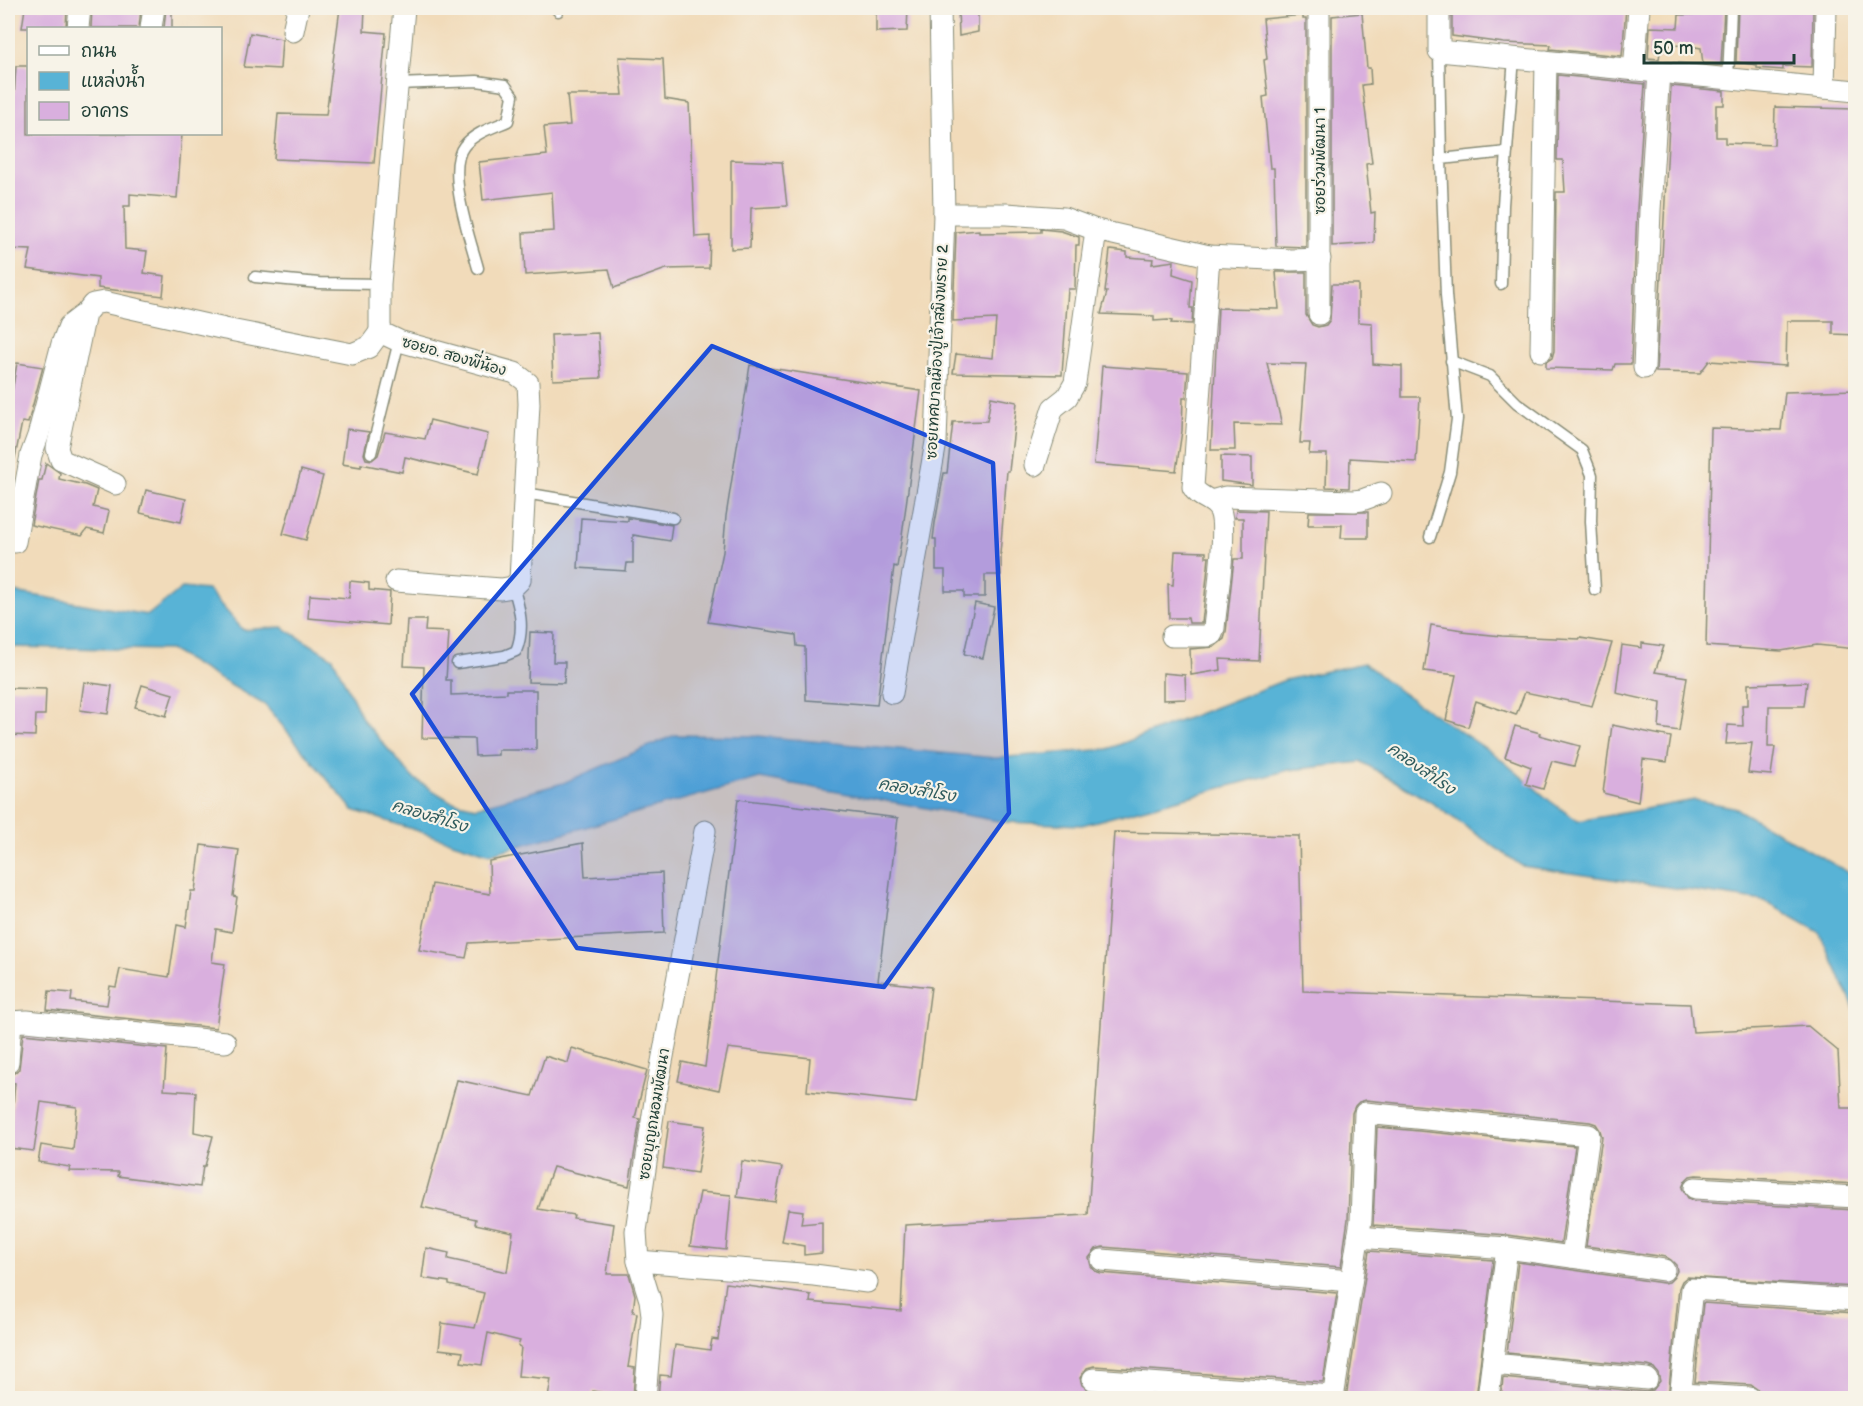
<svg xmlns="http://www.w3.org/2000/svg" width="1863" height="1406" font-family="'Balsamiq Sans','Playpen Sans Thai',sans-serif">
	<rect width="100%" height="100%" fill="#f7f3e8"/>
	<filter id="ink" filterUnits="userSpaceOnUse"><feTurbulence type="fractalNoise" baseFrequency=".0167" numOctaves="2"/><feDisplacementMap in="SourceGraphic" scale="12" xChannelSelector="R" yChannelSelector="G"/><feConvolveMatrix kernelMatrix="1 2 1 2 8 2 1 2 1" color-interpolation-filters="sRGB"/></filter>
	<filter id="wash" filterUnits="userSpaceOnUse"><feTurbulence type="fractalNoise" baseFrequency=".008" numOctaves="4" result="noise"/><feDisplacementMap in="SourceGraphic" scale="24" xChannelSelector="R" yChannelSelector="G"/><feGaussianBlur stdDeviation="1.35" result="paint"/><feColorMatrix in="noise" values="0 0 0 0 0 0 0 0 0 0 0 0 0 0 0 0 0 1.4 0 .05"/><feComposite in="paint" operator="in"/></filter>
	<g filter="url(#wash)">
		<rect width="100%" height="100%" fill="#f1dbba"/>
		<polygon fill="#58b3d6" stroke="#3c7885" stroke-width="1.5" points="182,588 208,590 243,630 282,627 333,658 363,720 413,778 450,801 476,807 563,783 675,735 758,736 996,758 1108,749 1285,680 1364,663 1401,692 1497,756 1550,801 1578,821 1695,800 1733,807 1853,875 1856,878 1855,1010 1819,932 1764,901 1522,866 1429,801 1362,762 1289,770 1082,825 1004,822 760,778 490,854 353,810 265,705 170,650 8,647 8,591 148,615"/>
		<g id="blocks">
			<g fill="#d9afde">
				<polygon points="25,8 67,8 66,28 22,28"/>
				<polygon points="92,8 141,8 139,28 91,28"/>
				<polygon points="166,8 172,8 172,28 164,28"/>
				<polygon points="340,8 365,8 364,31 386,33 374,163 274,159 278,114 326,115"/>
				<polygon points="876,8 908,8 907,31 876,32"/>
				<polygon points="958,8 978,8 978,32 959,36"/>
				<polygon points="1452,8 1626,8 1622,56 1550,49 1551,45 1504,43 1452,36"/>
				<polygon points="1704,8 1724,8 1721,65 1703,64 1701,48 1684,45 1661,46 1659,59 1648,58 1650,27 1678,28 1679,15 1704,14"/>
				<polygon points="1738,8 1813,8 1812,67 1783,66 1783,70 1757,68 1757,65 1736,62"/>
				<polygon points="1362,13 1367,68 1370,68 1371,84 1362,85 1372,163 1366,164 1371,213 1375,212 1374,243 1332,246 1332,16"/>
				<polygon points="1303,15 1303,19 1306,19 1306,247 1276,246 1274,168 1270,168 1263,97 1268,96 1264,60 1267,59 1263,19"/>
				<polygon points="250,33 282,39 280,69 244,67"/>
				<polygon points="619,57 663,59 665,99 689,103 695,237 710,236 709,268 666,269 614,288 609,269 525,275 523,233 554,231 552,192 483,200 479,162 547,155 544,127 570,125 567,95 623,95"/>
				<polygon points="16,66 28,66 28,134 182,134 177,198 130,194 130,206 124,206 125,249 147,251 144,273 165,276 163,296 98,288 98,278 27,269 31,250 8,249 8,202 11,161 8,159 12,130"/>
				<polygon points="1558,75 1645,84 1637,209 1631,364 1615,364 1613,370 1546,368 1546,362 1552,358 1554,351 1556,192 1565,192 1563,160 1557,160"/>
				<polygon points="1671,86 1724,91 1724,105 1716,105 1716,137 1725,137 1725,143 1774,145 1775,107 1856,109 1856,335 1833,334 1833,321 1787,321 1786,366 1709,361 1700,373 1656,372"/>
				<polygon points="731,160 782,162 787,206 751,208 750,248 731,249"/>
				<polygon points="1041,229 1061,231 1079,237 1079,245 1076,245 1075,289 1068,289 1062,375 953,373 956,354 993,358 996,319 953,321 956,232 979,230 979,233 1041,232"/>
				<polygon points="1110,250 1127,252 1127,257 1153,259 1152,264 1174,261 1173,274 1192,280 1190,308 1193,308 1192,324 1171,323 1172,321 1168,320 1154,321 1154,316 1101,314 1107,292 1105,292"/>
				<polygon points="1276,272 1306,272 1306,315 1312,325 1318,327 1326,325 1330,320 1332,284 1358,284 1358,322 1372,323 1373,364 1402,366 1402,397 1420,397 1416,462 1350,458 1349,488 1326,487 1327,454 1309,454 1310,443 1300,443 1306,364 1267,363 1282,425 1234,424 1235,450 1211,450 1218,308 1279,309"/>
				<polygon points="598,333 601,378 553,380 551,335"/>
				<polygon points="17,363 43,367 28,423 22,422 15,458 8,458 8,415"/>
				<polygon points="750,365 921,391 902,536 897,567 894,566 877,705 806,700 805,647 797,646 796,635 708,622 723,552 726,516"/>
				<polygon points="1102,366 1188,372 1186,398 1183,398 1182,431 1176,471 1094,464"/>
				<polygon points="1856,390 1856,649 1817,645 1781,651 1706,646 1711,428 1781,430 1785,392"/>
				<polygon points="991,397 1017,402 1009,471 1007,471 1000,554 1001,554 1001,575 985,575 985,597 964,597 964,591 945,591 945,570 936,570 936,539 933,539 935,523 944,473 947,473 953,422 987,421"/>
				<polygon points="430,420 488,434 478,474 405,457 402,472 361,464 361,467 342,464 347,429 369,432 364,454 366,459 372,460 378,455 385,432 425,439"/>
				<polygon points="1221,456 1252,457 1252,485 1221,481"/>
				<polygon points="46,463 60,473 59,479 85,485 97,490 93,507 109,511 104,533 87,529 82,536 31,525 39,480 42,480"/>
				<polygon points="301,470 323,476 306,540 283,534"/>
				<polygon points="8,482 13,482 8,512"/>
				<polygon points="146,490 186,499 181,522 140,513"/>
				<polygon points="1236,510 1266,511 1259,661 1220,659 1221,670 1191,675 1190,649 1214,647 1224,639 1226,632 1234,559 1243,559 1243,518 1235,518"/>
				<polygon points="1309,512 1368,512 1368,538 1341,538 1342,525 1308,525"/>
				<polygon points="581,518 628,521 628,518 672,525 670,541 633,535 633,563 627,563 626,571 578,568"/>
				<polygon points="1175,551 1206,552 1206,557 1209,557 1202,623 1189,623 1188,618 1169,618 1168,584 1173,585"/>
				<polygon points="350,581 369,583 369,590 390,592 388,625 308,618 310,595 349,598"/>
				<polygon points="975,603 994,607 983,658 964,654"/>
				<polygon points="407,620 426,620 425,631 449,632 446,680 451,680 451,695 507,693 507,690 536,690 536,750 498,750 498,755 475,756 474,739 422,738 424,667 404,666"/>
				<polygon points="1431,625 1463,630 1462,632 1502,636 1580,639 1580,638 1612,643 1592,706 1525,692 1516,715 1476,701 1468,727 1446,720 1456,675 1424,671"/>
				<polygon points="530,632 554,633 553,662 565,662 564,683 528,682"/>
				<polygon points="1642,643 1664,646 1655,672 1687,677 1679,731 1659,728 1661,703 1616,693 1622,645 1642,648"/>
				<polygon points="1163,673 1185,675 1186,699 1163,700"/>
				<polygon points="84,682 112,686 108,714 80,710"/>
				<polygon points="1807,682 1804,706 1769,706 1768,747 1775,747 1771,775 1748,773 1752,743 1726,744 1728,725 1743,726 1742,705 1748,705 1748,684"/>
				<polygon points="142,685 173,694 166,716 135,707"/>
				<polygon points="9,688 46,689 45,715 36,715 35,736 8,735"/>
				<polygon points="1612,725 1671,737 1667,762 1643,759 1638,802 1603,793"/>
				<polygon points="1515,726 1540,733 1539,735 1580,746 1574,766 1552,761 1543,789 1526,784 1531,767 1505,757"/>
				<polygon points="738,799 898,818 878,981 931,987 916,1103 807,1091 810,1058 728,1048 719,1090 678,1081 682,1062 705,1067"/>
				<polygon points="1114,832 1299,836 1303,991 1690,1004 1693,1032 1808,1026 1838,1051 1841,1108 1856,1108 1856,1184 1696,1175 1690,1176 1685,1181 1682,1188 1688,1198 1694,1201 1856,1210 1856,1287 1687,1277 1682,1281 1679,1288 1668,1398 1501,1398 1503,1378 1646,1392 1653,1390 1660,1381 1658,1373 1654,1368 1648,1366 1507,1353 1518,1262 1663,1283 1669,1282 1674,1277 1677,1271 1676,1265 1671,1260 1666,1257 1586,1246 1602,1137 1600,1130 1596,1124 1590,1122 1366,1100 1359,1102 1355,1106 1352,1113 1348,1219 1341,1267 1103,1247 1096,1249 1089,1258 1091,1266 1095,1271 1101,1273 1337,1293 1323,1382 1094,1366 1087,1368 1080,1378 1082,1385 1092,1392 1188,1398 658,1398 660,1375 671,1376 675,1345 710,1350 712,1339 718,1340 726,1283 811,1295 810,1302 901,1311 905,1225 1088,1215"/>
				<polygon points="583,843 585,877 662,873 664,933 469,943 466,958 419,950 432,884 490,894 489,861"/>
				<polygon points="201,845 239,850 233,896 237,897 232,932 216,929 212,962 225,964 216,1028 47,1010 49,991 72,993 71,1001 107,1005 110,986 116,987 120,969 169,977 177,925 186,927 191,891 195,891"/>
				<polygon points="23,1034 167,1049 164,1090 196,1092 194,1132 213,1136 205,1166 203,1166 200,1187 118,1176 119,1172 69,1171 70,1167 38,1162 41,1145 73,1150 77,1107 41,1102 34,1151 9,1148 15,1083 8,1082 8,1075 14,1073 19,1069"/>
				<polygon points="572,1048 647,1070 635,1118 640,1119 629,1186 553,1167 538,1209 574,1215 573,1218 614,1224 607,1274 629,1274 635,1295 633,1312 637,1313 628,1367 635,1368 633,1398 593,1391 592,1398 548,1398 551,1379 518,1376 521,1347 518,1346 520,1341 488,1333 482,1365 461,1362 463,1352 439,1349 442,1323 475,1328 484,1293 449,1285 449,1282 422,1278 426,1248 449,1253 448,1259 507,1272 513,1232 475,1224 476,1219 422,1207 457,1080 532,1096 545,1056 568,1063"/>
				<polygon points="669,1121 705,1126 697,1173 663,1168"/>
				<polygon points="1377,1127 1575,1146 1561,1243 1508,1235 1373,1225"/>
				<polygon points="742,1161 782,1167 775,1202 737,1197"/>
				<polygon points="700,1192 731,1195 726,1250 690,1246"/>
				<polygon points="788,1209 803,1211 801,1224 822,1222 822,1253 804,1255 804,1246 782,1242"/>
				<polygon points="1369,1251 1493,1260 1476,1398 1346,1398"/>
				<polygon points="1703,1303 1856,1313 1856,1398 1763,1398 1761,1392 1751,1385 1695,1382"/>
			</g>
		</g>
	</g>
	<g filter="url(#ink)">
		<use href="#blocks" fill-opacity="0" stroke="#888c77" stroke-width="1.5"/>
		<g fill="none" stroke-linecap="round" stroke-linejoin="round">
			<g stroke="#888c77" stroke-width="13">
				<g id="lane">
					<polyline points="556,8 558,11"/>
					<polyline points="1439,51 1441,159"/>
					<polyline points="1728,80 1731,8"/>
					<path d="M397,84L477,81L505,85L513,96L508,121C494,127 474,133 464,146C445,169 471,242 478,268"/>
					<polyline points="255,277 319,283 380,284"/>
					<polyline points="1501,284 1503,205 1514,57"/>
					<polyline points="1451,361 1490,376 1517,403 1582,450 1592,475 1591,521 1595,590"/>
					<polyline points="371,453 399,341"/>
					<polyline points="525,493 673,518"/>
					<polyline points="1430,537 1450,472 1457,419 1446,295 1441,159 1507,152"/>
					<path d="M457,663L504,656L516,651C525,630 520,608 513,587"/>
				</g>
			</g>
			<g stroke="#888c77" stroke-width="23">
				<g id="street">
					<polyline points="1319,8 1319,314"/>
					<polyline points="1439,8 1439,51 1856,91"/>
					<polyline points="78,28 80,8"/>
					<polyline points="151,28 154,8"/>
					<polyline points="293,31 298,8"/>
					<polyline points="1634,70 1639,8"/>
					<polyline points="1824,88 1826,8"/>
					<polyline points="944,214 1006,214 1064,218 1096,230 1209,256 1291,260 1320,259"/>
					<polyline points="1541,351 1546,61"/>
					<polyline points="1644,368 1650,210 1659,72"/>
					<polyline points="1035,465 1053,408 1067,397 1075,383 1096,230"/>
					<polyline points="115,484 61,460 57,448 85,314 93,304 104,302 225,329 352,354 369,347 380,332"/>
					<polyline points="1211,501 1225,497 1354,501 1362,500 1381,493"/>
					<polyline points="15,542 31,455 38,436 62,344 69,326 82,316"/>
					<polyline points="396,581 501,589 513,587 520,580 529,404 528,383 515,373 399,341 380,332 380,284 404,8"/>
					<path d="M1172,636H1208L1212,634L1214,628C1216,605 1228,529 1220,511C1214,498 1199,499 1193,487L1209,256"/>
					<polyline points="892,693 936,442 944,214 940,8"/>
					<polyline points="8,1022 27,1021 225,1042"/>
					<polyline points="8,1062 11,1021"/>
					<polyline points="1695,1188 1856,1197"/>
					<polyline points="1358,1237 1507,1248 1488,1398"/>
					<polyline points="1507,1248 1664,1270"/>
					<polyline points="1102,1260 1351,1281"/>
					<polyline points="638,1261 814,1275 867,1282"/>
					<polyline points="1493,1364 1647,1379"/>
					<polyline points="1093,1379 1333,1396"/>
					<polyline points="1681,1394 1750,1398"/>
					<polyline points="645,1398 652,1315 650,1300 638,1261 636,1231 656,1094 705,831"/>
					<polyline points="1333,1398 1361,1220 1365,1113 1589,1135 1572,1257"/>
					<polyline points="1680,1398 1692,1289 1856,1300"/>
				</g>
			</g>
			<use href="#lane" stroke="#fff" stroke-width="10"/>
			<use href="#street" stroke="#fff" stroke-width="21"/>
		</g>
	</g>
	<path fill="#1d4ed8" fill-opacity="0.2" stroke="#1d4ed8" stroke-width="4.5" stroke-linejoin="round" d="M712,346L993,463L1009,813L884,987L577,948L412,694Z"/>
	<g text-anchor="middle" stroke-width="4.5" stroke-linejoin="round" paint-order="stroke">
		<g font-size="15" fill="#1f3d34" stroke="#f7f3e8">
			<text transform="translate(1320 161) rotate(-90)" y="5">ซอยร่วมพัฒนา 1</text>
			<text transform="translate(937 352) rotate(-87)" y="5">ซอยเทศบาลเมืองปู่เจ้าสมิงพราย 2</text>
			<text transform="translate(454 356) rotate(16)" y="5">ซอยอ. สองพี่น้อง</text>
			<text transform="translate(654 1114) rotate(-81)" y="5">ซอยบุญถนอมพัฒนา</text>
		</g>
		<g font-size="16" font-style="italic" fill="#2d5a5c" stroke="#f7f3e8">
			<text transform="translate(1422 768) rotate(35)" y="6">คลองสำโรง</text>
			<text transform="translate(917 789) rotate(10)" y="6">คลองสำโรง</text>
			<text transform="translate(430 815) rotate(17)" y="6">คลองสำโรง</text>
		</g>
	</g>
	<rect width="1863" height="1406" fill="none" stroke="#f7f3e8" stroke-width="30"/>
	<rect x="27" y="27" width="195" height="108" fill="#f7f3e8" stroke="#a1aaa0" stroke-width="1.5"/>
	<rect x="39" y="46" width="30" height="9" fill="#ffffff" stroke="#a1aaa0" stroke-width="1.5"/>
	<text x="81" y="57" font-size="18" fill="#1f3d34">ถนน</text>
	<rect x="39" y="72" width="30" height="18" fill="#58b3d6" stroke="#a1aaa0" stroke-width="1.5"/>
	<text x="81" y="87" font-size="18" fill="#1f3d34">แหล่งน้ำ</text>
	<rect x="39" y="102" width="30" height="18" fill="#d9afde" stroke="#a1aaa0" stroke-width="1.5"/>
	<text x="81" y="117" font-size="18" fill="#1f3d34">อาคาร</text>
	<path d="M1644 54v9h150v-9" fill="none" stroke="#1f3d34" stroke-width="3"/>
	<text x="1653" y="54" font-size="18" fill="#1f3d34" stroke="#f7f3e8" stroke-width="4.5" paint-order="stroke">50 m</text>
</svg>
